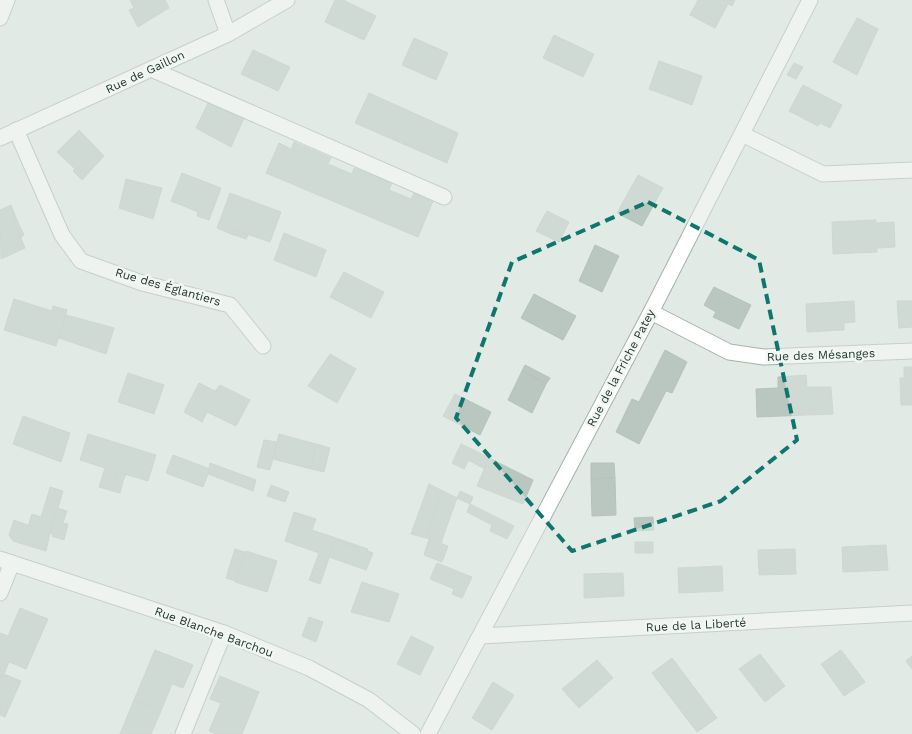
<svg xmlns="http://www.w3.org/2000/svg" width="912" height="734" font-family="'Work Sans',sans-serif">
	<rect width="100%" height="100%" fill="#e1eae4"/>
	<g fill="#bac7c0" stroke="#b5c3ba">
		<polygon points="130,0 165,0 169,8 138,27 129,10 134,8"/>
		<polygon points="335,0 343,0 376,16 364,40 325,22"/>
		<polygon points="698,0 735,0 732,6 728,4 715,28 690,15"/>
		<polygon points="857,18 878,29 857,75 833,62"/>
		<polygon points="554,35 594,54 583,77 543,58"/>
		<polygon points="414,38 448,53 436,80 402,65"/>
		<polygon points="253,50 290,67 278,91 241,74"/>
		<polygon points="659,61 702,76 692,105 649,89"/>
		<polygon points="794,63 803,67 796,79 787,75"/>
		<polygon points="803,85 842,105 830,128 820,123 818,126 789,111"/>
		<polygon points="369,93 458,133 447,163 355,123"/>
		<polygon points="209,101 244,118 231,147 196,128"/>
		<polygon points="79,130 104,156 82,180 73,171 75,169 57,152"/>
		<polygon points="294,142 331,158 328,164 352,174 354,168 392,183 389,190 411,199 414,193 433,201 418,237 266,173 279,143 291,149"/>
		<polygon points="182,173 221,188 209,220 197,216 198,212 171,201"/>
		<polygon points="638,175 663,188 642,226 617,213"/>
		<polygon points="126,179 162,188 153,219 119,208"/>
		<polygon points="230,193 281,212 270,242 232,229 231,234 217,228"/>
		<polygon points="11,205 17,220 14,222 25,248 1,259 0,210"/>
		<polygon points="547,211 569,222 559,242 536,231"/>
		<polygon points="17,220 24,235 21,237 14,222"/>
		<polygon points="876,220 876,223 894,222 895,247 877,248 877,252 833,254 832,222"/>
		<polygon points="232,229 248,235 246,239 231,234"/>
		<polygon points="284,233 326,250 316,277 274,260"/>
		<polygon points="595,245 619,256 602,292 579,281"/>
		<polygon points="344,272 384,292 371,318 330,297"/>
		<polygon points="714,287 751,305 739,329 713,317 716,312 704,305"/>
		<polygon points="534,294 576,316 563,340 521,318"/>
		<polygon points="14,299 52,311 53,306 67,310 56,346 4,330"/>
		<polygon points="854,301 855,322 844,323 844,330 807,332 806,304"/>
		<polygon points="897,301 912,301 912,327 899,328"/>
		<polygon points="66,315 114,328 106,354 59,338"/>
		<polygon points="665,350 687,362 672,393 666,391 639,444 616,432 632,399 639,402"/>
		<polygon points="330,354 356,369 337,403 308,386"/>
		<polygon points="525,365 550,378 546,384 522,371"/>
		<polygon points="904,367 912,367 912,405 901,405 900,378 904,378"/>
		<polygon points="522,371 546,384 532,413 508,400"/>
		<polygon points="128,373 164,385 154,414 118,402"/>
		<polygon points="806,375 807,387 831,387 833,414 757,417 756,389 778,388 778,377"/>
		<polygon points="199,383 215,391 220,385 250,400 236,426 207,412 202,422 184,412"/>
		<polygon points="455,394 491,412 480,435 443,416"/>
		<polygon points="23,416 70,433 61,462 13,444"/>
		<polygon points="88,434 156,455 148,481 118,472 115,479 123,481 120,493 99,487 105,468 80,460"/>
		<polygon points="279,434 316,444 311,469 273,459"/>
		<polygon points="264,440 277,442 270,470 257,467"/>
		<polygon points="316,444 330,448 324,472 311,469"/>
		<polygon points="461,444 474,450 464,469 452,463"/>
		<polygon points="474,450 489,458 485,469 468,460"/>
		<polygon points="173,455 210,469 203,487 166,473"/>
		<polygon points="489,458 533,480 523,504 477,486"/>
		<polygon points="210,463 256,480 253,491 208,474"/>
		<polygon points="591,463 614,463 615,478 591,479"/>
		<polygon points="118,472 126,474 123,481 115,479"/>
		<polygon points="615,478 616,515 592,516 591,479"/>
		<polygon points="429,484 443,491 426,538 411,534"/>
		<polygon points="271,485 289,492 285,502 267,496"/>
		<polygon points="50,487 63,491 60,501 47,498"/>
		<polygon points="443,491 457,498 441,543 426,538"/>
		<polygon points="460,491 473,497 470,504 457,498"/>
		<polygon points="47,498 60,501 50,533 28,526 32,514 41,517"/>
		<polygon points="470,504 514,526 507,539 490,531 492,525 467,512"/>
		<polygon points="58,508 67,511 63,523 68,524 64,540 52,536 53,534 50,533"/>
		<polygon points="294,512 316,519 312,530 336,538 320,584 309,580 319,553 285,541"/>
		<polygon points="653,517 654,530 635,531 634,518"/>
		<polygon points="14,520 50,533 46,551 13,541 9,535"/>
		<polygon points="336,538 368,549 367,551 335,540"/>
		<polygon points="429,539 448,546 442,562 424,555"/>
		<polygon points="335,540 373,553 366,570 329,557"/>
		<rect x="635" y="542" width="18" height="11"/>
		<polygon points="886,545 888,570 843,572 842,547"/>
		<polygon points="235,549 245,552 236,581 226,578"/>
		<polygon points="795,549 796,574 759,575 758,550"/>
		<polygon points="246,551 277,561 267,592 235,582"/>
		<polygon points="437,563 472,577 462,598 452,594 454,589 430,579"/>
		<polygon points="722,566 723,591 679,593 678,568"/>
		<polygon points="623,573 624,596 584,598 584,574"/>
		<polygon points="362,582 399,594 389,622 351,612"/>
		<polygon points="20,608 48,619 26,669 0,658 0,633 8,636"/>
		<polygon points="309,617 323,622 316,642 302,636"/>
		<polygon points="411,636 434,647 420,675 397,664"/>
		<polygon points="155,650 193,665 183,688 172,684 161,711 134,700"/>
		<polygon points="841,650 865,682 844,696 821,664"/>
		<polygon points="760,654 785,686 765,702 739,669"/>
		<polygon points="912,656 912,669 906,661"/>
		<polygon points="0,658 9,662 4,674 21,681 5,717 0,715"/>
		<polygon points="672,658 717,718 697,732 652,673"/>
		<polygon points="597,660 613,678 579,708 562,689"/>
		<polygon points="220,676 259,692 242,734 216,734 209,731 221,703 210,699"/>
		<polygon points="493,682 514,695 492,730 472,718"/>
		<polygon points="134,700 161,711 151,734 120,734"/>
	</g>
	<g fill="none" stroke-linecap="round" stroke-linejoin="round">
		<g stroke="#a5b1aa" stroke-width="17">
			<g id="minor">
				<polyline points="216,0 228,34"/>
				<polyline points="0,18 7,0"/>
				<polyline points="151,69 444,197"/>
				<polyline points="16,130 62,235 81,261 142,283 230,305 263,346"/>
				<polyline points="742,134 823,174 912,170"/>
				<polyline points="0,138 228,34 287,0"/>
				<polyline points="651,312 729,352 764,357 912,351"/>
				<polyline points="0,559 224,633 309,668 369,700 413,734"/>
				<polyline points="0,593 12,563"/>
				<polyline points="481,636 912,613"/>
				<polyline points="183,734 224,633"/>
				<polyline points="428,734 651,312 810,0"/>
			</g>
		</g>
		<use href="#minor" stroke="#fff" stroke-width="15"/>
	</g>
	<path d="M0 0H912V734H0ZM648,202L759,260L797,440L721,501L572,551L456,418L512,262Z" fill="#e1eae4" fill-opacity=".55" fill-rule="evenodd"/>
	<path fill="none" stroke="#0f766e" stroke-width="4" stroke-dasharray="10 6" stroke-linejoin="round" d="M648,202L759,260L797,440L721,501L572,551L456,418L512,262Z"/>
	<g text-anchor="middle" stroke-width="5" stroke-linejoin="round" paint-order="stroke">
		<g font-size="12" fill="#24382e" stroke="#f1f7f3">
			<text transform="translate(145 72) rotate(-25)" y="4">Rue de Gaillon</text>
			<text transform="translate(168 287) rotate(16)" y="4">Rue des Églantiers</text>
			<text transform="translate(821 355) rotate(-2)" y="4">Rue des Mésanges</text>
			<text transform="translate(621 368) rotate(-62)" y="4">Rue de la Friche Patey</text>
			<text transform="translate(696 625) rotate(-3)" y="4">Rue de la Liberté</text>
			<text transform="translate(214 632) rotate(20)" y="4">Rue Blanche Barchou</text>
		</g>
	</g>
</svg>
